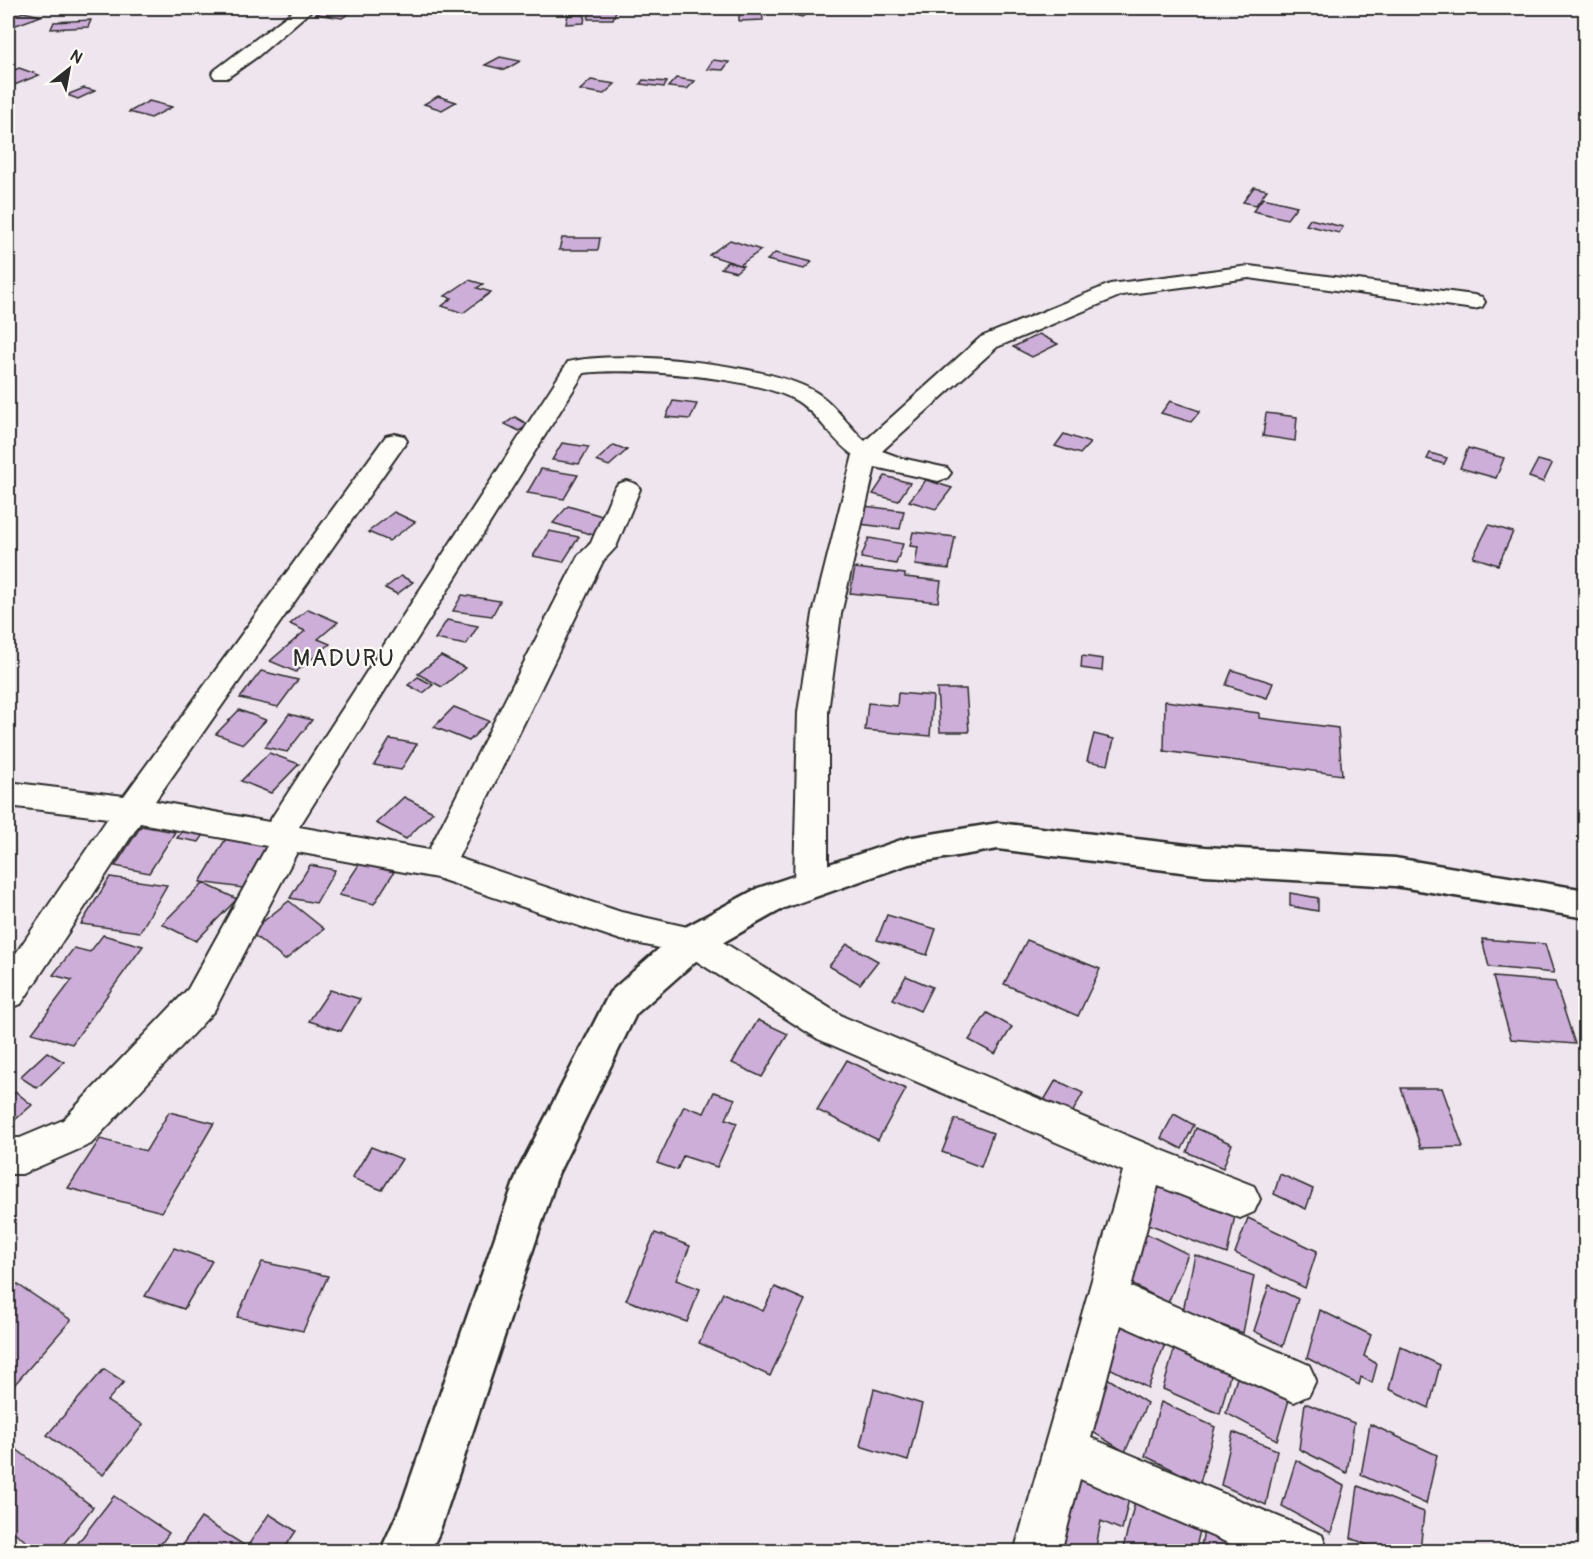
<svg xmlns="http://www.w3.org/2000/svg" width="1593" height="1559" font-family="Pangolin,sans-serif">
	<rect width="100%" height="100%" fill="#efe5ee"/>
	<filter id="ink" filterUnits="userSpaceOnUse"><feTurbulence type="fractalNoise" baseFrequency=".0167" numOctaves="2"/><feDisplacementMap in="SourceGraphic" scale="12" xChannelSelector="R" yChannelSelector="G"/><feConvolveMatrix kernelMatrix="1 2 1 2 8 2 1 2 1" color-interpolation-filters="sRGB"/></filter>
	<g filter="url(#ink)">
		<g fill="#cdaed9" stroke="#2b2b2b" stroke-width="1.5">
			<polygon points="326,8 358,8 342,18 316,14"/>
			<polygon points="591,8 617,8 613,19 588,19"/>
			<polygon points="783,8 815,8 802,17 777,11"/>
			<polygon points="23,12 41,16 8,28 8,18"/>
			<polygon points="739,12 762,12 763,20 739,21"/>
			<polygon points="568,15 585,15 584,23 566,24"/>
			<polygon points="91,20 88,27 51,29 54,22"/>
			<polygon points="500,57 520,61 505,70 485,65"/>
			<polygon points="713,60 729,62 723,70 707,69"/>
			<polygon points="19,68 39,75 12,86 8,85 8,73"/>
			<polygon points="676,78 695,81 687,89 668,87"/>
			<polygon points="591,80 615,84 604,94 580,90"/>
			<polygon points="643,80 667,82 664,87 640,84"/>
			<polygon points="84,88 95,91 78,99 67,95"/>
			<polygon points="438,96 456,102 442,110 424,104"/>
			<polygon points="149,101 172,107 151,118 129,112"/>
			<polygon points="1254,187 1267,190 1256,205 1243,202"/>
			<polygon points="1263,198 1297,206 1287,219 1253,211"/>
			<polygon points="1310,219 1343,227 1339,233 1306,225"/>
			<polygon points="562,238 600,238 598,250 559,250"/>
			<polygon points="730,240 761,250 740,265 709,255"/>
			<polygon points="775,253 812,262 804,269 767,260"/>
			<polygon points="727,262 743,266 736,272 721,268"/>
			<polygon points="469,280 483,284 477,288 491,292 463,313 442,306 452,298 445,296"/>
			<polygon points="1039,334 1058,344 1032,357 1013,347"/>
			<polygon points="673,401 697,404 690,419 666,417"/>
			<polygon points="1170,401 1200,411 1191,422 1161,413"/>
			<polygon points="1266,413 1297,417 1295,441 1263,436"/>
			<polygon points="515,417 529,425 519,431 505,424"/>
			<polygon points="1064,434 1090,443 1080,454 1055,446"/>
			<polygon points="562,443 589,447 579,464 552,460"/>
			<polygon points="614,445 627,450 609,466 596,461"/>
			<polygon points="1468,448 1504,458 1496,478 1460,468"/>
			<polygon points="1430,453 1447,458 1444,464 1427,459"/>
			<polygon points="1538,460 1552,464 1543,482 1529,477"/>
			<polygon points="541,469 578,475 564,499 527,493"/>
			<polygon points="885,476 910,483 898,501 873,494"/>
			<polygon points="926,480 952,488 936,509 909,501"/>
			<polygon points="568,506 612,519 597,536 553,523"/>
			<polygon points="864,506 904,511 900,529 860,524"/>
			<polygon points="394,512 415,522 389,541 368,532"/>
			<polygon points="1489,525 1513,532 1498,565 1473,557"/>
			<polygon points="549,531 579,537 563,562 533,556"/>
			<polygon points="913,532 955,537 949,569 915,565 918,547 910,546"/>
			<polygon points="869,538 903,544 896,564 861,558"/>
			<polygon points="855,568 905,574 905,577 941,581 938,602 850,593"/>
			<polygon points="401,576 413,582 397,594 385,588"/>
			<polygon points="462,595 500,601 492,616 453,611"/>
			<polygon points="308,609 338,622 318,639 330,644 296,672 270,661 305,631 290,624"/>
			<polygon points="447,620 478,626 466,645 435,639"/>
			<polygon points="441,656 465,668 442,687 418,674"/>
			<polygon points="1082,656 1103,659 1102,671 1081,668"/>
			<polygon points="1232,670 1273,683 1267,698 1226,685"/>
			<polygon points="261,671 298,680 278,707 240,698"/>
			<polygon points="418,677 433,685 423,693 408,685"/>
			<polygon points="937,689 966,689 969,732 940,732"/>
			<polygon points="898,693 933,696 930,736 865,730 868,703 897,706"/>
			<polygon points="1165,701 1259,713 1259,718 1338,728 1342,775 1164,751"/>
			<polygon points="454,707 489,721 469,741 434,727"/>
			<polygon points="239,710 266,720 243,744 216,734"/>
			<polygon points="289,714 312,720 287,752 265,747"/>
			<polygon points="1094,734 1114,739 1108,765 1087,761"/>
			<polygon points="390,739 417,744 401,770 374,765"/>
			<polygon points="269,753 299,764 271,793 241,781"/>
			<polygon points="404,797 433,812 406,839 376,823"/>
			<polygon points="141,826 175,832 149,873 115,866"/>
			<polygon points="185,827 207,830 199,842 177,838"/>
			<polygon points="228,835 275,843 250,889 200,882"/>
			<polygon points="360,863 394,872 374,904 339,895"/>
			<polygon points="310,865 335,870 316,903 290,898"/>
			<polygon points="110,877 167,885 140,932 81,924"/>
			<polygon points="203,883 237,899 196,941 162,924"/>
			<polygon points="1290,893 1318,898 1318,911 1290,906"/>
			<polygon points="289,901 324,929 285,960 250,932"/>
			<polygon points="887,915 936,929 927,955 877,940"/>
			<polygon points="103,935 143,946 72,1044 32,1033 72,980 53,975 74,948 90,952"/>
			<polygon points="1482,939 1545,944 1554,973 1489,967"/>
			<polygon points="1027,940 1100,969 1078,1016 1004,984"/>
			<polygon points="847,944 878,961 860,984 829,966"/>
			<polygon points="906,976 932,987 920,1011 893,999"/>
			<polygon points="1493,977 1555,982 1575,1044 1511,1039"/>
			<polygon points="330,990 360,999 341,1031 309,1021"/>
			<polygon points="987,1013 1012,1027 995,1054 969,1040"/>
			<polygon points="758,1020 788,1034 762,1077 732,1063"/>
			<polygon points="47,1052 64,1062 37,1088 20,1077"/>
			<polygon points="847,1060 906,1089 878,1140 817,1110"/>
			<polygon points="1056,1080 1083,1093 1066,1124 1039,1109"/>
			<polygon points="1401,1088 1442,1088 1463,1147 1421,1148"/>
			<polygon points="16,1092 32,1105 8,1126 8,1098"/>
			<polygon points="714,1092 735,1099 726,1119 737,1123 717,1167 683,1156 677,1170 657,1163 684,1106 704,1113"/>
			<polygon points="169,1112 214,1123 162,1212 68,1188 100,1139 146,1151"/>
			<polygon points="1174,1114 1194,1125 1182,1149 1161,1138"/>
			<polygon points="955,1119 993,1133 981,1167 942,1152"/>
			<polygon points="1196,1128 1232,1144 1223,1168 1187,1152"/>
			<polygon points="371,1147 402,1159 382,1190 352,1178"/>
			<polygon points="1280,1174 1313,1189 1306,1209 1274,1194"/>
			<polygon points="1153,1180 1236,1211 1227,1254 1143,1222"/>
			<polygon points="1248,1218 1317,1251 1305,1288 1235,1253"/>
			<polygon points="1143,1232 1188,1254 1168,1303 1122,1279"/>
			<polygon points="655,1233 690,1246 676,1280 700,1289 687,1322 626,1300"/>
			<polygon points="174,1248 212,1261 184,1309 145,1296"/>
			<polygon points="1195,1255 1254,1276 1243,1333 1183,1311"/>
			<polygon points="262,1262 328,1276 303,1331 237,1317"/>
			<polygon points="8,1278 71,1320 8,1392"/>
			<polygon points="1269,1285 1298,1299 1283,1346 1254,1331"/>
			<polygon points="775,1287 805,1300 770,1376 699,1343 723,1293 763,1311"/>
			<polygon points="1320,1310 1371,1335 1364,1356 1377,1364 1372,1383 1361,1377 1359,1385 1307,1358"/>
			<polygon points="1116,1316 1166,1341 1148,1388 1098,1362"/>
			<polygon points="1177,1339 1233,1363 1220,1414 1163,1389"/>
			<polygon points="1400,1346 1440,1365 1429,1408 1389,1389"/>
			<polygon points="1241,1365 1292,1390 1277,1440 1226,1413"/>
			<polygon points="104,1369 124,1382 107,1401 143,1425 103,1475 47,1435"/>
			<polygon points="1104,1376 1147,1403 1125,1452 1080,1424"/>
			<polygon points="874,1389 922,1404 908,1461 860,1446"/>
			<polygon points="1161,1402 1215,1427 1200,1483 1145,1456"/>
			<polygon points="1305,1403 1354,1423 1347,1473 1299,1449"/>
			<polygon points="1370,1424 1437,1455 1426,1504 1361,1475"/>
			<polygon points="1233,1432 1277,1450 1266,1505 1221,1485"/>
			<polygon points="8,1443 93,1507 57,1552 39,1552 8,1527"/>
			<polygon points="1068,1459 1132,1485 1122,1530 1101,1521 1095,1552 1076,1552 1048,1540"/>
			<polygon points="1296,1460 1344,1486 1331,1533 1282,1506"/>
			<polygon points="1358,1486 1424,1512 1420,1552 1384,1552 1351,1538"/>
			<polygon points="114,1496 169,1533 155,1552 71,1552"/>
			<polygon points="1135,1502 1200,1530 1195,1552 1122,1552"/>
			<polygon points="269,1514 296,1531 282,1552 177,1552 201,1518 247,1547"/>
			<polygon points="1205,1524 1270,1552 1200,1552"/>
		</g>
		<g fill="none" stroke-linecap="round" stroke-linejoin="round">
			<g stroke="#2b2b2b" stroke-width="4">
				<g id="street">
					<polygon points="297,8 314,8 258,56 227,78 215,78 212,74 215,70"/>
					<path d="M1249,266L1474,295L1482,297L1485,302L1482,307L1474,309L1249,278L1122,295L997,347L882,451L901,458L947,468L951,473L947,478L938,481L875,467L841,614L828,712V884L823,893L811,897L799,893L794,884L798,712L813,614L853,455C832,440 819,415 797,401C758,377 630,367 584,373L299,827L429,850L578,556L591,543L614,489L618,484L627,481L636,484L640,489L616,547L603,561L458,858L621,912L705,931L844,1017L1159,1149L1254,1186L1260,1199L1254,1212L1240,1218L1158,1186L1131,1287L1309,1365L1316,1380L1309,1395L1294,1402L1121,1325L1091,1438L1322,1535L1328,1552H1249L1080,1479L1061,1552H1014L1123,1171L818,1039L684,953L621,940L437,878L297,852L214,1011L91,1144L22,1174H8V1138H20L63,1120L188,989L267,846L140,823L21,1004L8,1008V965L108,818L8,806V782L124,796L386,436L395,434L404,436L407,441L155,801L269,822L568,362C619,349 766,364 812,390C833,401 847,425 865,441L981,337L1110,284Z"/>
				</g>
			</g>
			<g stroke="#2b2b2b" stroke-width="5">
				<polygon id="secondary" points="998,823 1205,847 1395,858 1586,890 1586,918 1395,886 1205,875 998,849 909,864 784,908 706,952 636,1014 558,1174 439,1533 430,1552 380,1552 401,1506 518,1171 610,992 680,930 758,888 907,838"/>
			</g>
			<use href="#street" fill="#fdfcf7" fill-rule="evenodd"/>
			<use href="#secondary" fill="#fdfcf7" fill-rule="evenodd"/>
		</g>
	</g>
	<g text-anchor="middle" stroke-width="4.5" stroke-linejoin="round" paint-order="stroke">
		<g font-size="24" letter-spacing="1.5" fill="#2b2b2b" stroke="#fdfcf7">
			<text x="344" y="666">MADURU</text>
		</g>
	</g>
	<rect width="1593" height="1559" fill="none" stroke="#fdfcf7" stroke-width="30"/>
	<rect x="15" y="15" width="1563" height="1529" fill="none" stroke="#2b2b2b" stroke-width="2" filter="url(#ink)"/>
	<g transform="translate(69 69) rotate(31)" stroke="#fdfcf7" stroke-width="4.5" paint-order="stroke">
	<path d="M0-4.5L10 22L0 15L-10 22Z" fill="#2b2b2b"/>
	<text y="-9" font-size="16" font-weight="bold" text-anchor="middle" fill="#2b2b2b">N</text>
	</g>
</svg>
